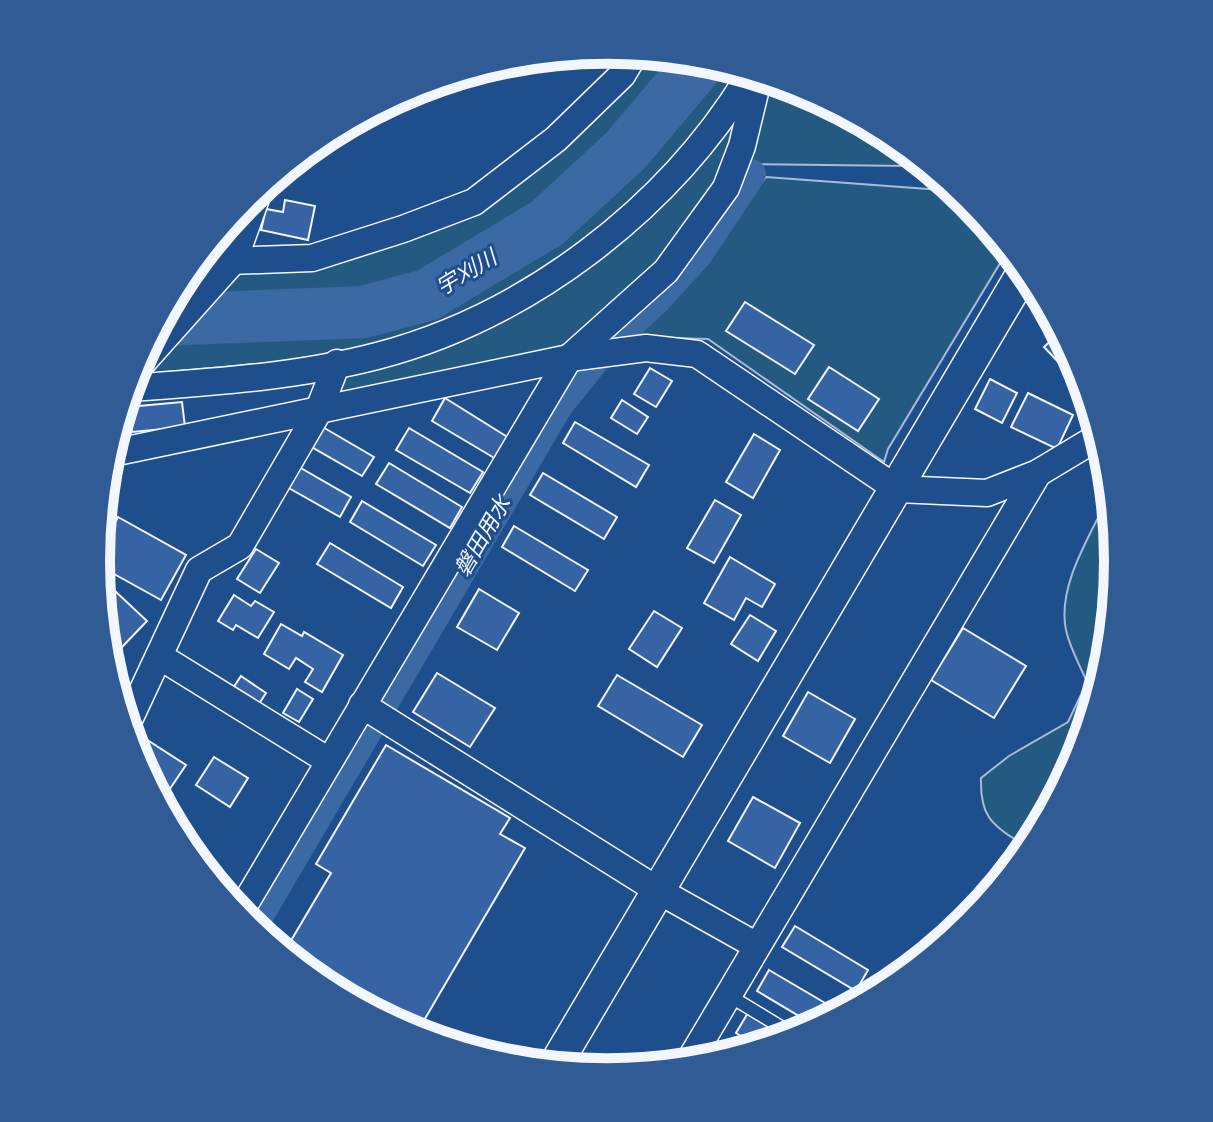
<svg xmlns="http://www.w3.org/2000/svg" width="1213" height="1122" font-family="'Noto Serif','Noto Sans JP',serif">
	<rect width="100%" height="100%" fill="#1f4e8c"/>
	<g fill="#245a82" stroke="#a8bbd7" stroke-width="2">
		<polygon points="643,57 748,78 732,172 660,277 569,358 323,399 337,363 379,353 133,375 135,365 201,265 312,258 540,160"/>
		<polygon points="763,81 802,89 910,161 909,166 748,164"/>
		<polygon points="766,177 955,191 968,200 1005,255 888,449 884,462 708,339 635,337"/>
		<path d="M1106,502L1117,561L1078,757L1021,843C990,825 980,814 981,778L1009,756L1068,722L1087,682C1080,666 1070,648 1066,630C1057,588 1088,539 1106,502Z"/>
	</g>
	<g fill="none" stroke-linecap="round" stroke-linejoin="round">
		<polyline stroke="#3b69a3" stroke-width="30" points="252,927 559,404 608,344 656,300 697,255 751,174"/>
		<polyline stroke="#3b69a3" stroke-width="52" points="164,320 363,312 427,295 547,223 626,150 695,68"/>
	</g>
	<g fill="#3563a3" stroke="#f2f6ff" stroke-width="2">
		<polygon points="380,109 373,126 362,121"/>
		<polygon points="285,200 315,206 308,240 261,230 266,209 283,212"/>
		<polygon points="745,302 814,345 795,374 726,331"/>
		<polygon points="1058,334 1074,358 1064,368 1044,347"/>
		<polygon points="829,367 879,399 858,431 808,399"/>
		<polygon points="650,368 672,381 656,407 634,394"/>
		<polygon points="990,379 1017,393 1002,423 975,409"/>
		<polygon points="1028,393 1073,415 1057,449 1011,427"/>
		<polygon points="445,398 509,438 496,459 432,421"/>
		<polygon points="622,400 648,417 637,434 611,418"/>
		<polygon points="182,402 185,427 132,432 128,407"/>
		<polygon points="575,422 649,465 636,487 563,443"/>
		<polygon points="321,426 374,457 362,476 310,446"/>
		<polygon points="409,428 483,472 470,493 396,450"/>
		<polygon points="754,434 780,450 753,498 726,482"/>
		<polygon points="389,463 462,507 450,528 376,484"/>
		<polygon points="299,467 351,497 340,517 287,487"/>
		<polygon points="543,473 617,517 604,539 530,495"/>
		<polygon points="715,500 741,515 714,563 687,548"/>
		<polygon points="362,501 436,545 423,566 350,522"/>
		<polygon points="118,517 186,555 161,600 96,564 96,557"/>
		<polygon points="514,526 588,570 575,591 502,547"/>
		<polygon points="330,543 403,587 391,608 317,564"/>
		<polygon points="256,549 279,563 260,593 237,579"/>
		<polygon points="730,557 775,584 762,607 746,598 734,620 704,603"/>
		<polygon points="98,575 147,621 122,647 111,637"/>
		<polygon points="479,589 519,613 497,650 457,627"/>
		<polygon points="234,595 251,606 255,601 274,612 258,638 236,625 233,630 218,621"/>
		<polygon points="654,611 682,628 657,667 629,649"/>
		<polygon points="750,615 776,631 758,661 731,644"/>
		<polygon points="281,624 302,636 304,632 343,655 322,692 305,682 313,669 296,658 289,669 264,654"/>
		<polygon points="963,628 1026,666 994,718 931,680"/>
		<polygon points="437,673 495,708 470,747 413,712"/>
		<polygon points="617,675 702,725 683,757 598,706"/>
		<polygon points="241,676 266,693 259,704 233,688"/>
		<polygon points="297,689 313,699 299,722 283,713"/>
		<polygon points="808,692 855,719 830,763 783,736"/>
		<polygon points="135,732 186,765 163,799 134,756 131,738"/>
		<polygon points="386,745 510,818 500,834 525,848 416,1034 286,949 331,873 316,864"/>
		<polygon points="214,757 248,778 230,807 196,785"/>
		<polygon points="753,797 800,823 775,868 728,841"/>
		<polygon points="795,926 868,970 856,991 782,947"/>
		<polygon points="769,970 837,1010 814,1025 757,991"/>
		<polygon points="749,1011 790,1036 753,1043 736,1033"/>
	</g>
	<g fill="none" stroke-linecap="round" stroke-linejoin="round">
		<g stroke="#f2f6ff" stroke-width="15">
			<polyline id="service" points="728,995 794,1035"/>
		</g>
		<g stroke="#f2f6ff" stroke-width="29">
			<g id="minor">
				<polyline points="203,262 312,258 403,229 474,202 556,139 622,75 634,55"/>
				<polyline points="133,373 234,260 259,190"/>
				<path d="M130,388C213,382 296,377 377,356C527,317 667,210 748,78"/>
				<polyline points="117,452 569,358 646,348 697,354 897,489 987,493 1038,473 1093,440"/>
				<polyline points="159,656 329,761"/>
				<polyline points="362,705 659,891 757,946"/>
				<polyline points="128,722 199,570 240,546 318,412 337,363"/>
				<polyline points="239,914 569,358 666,271 726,188 742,146 758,80"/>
				<polyline points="693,1055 1038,473"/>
			</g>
		</g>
		<g stroke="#f2f6ff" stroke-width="35">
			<polyline id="tertiary" points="557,1062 1020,278"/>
		</g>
		<use href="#service" stroke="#1f4e8c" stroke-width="12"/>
		<use href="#minor" stroke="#1f4e8c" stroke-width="26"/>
		<use href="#tertiary" stroke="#1f4e8c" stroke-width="32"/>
	</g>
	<g text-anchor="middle" stroke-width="6" stroke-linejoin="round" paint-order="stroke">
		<g font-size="22" font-style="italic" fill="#f2f6ff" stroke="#1f4e8c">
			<text transform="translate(466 272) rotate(-31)" y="8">宇刈川</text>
			<text transform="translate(482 536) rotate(-60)" y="8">磐田用水</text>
		</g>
	</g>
	<path d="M0 0H1213V1122H0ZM110 561a497 497 0 1 1 994 0a497 497 0 1 1-994 0Z" fill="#305b95" fill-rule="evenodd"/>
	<path fill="none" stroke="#f2f6ff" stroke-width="10" d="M110 561a497 497 0 1 1 994 0a497 497 0 1 1-994 0Z"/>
</svg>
